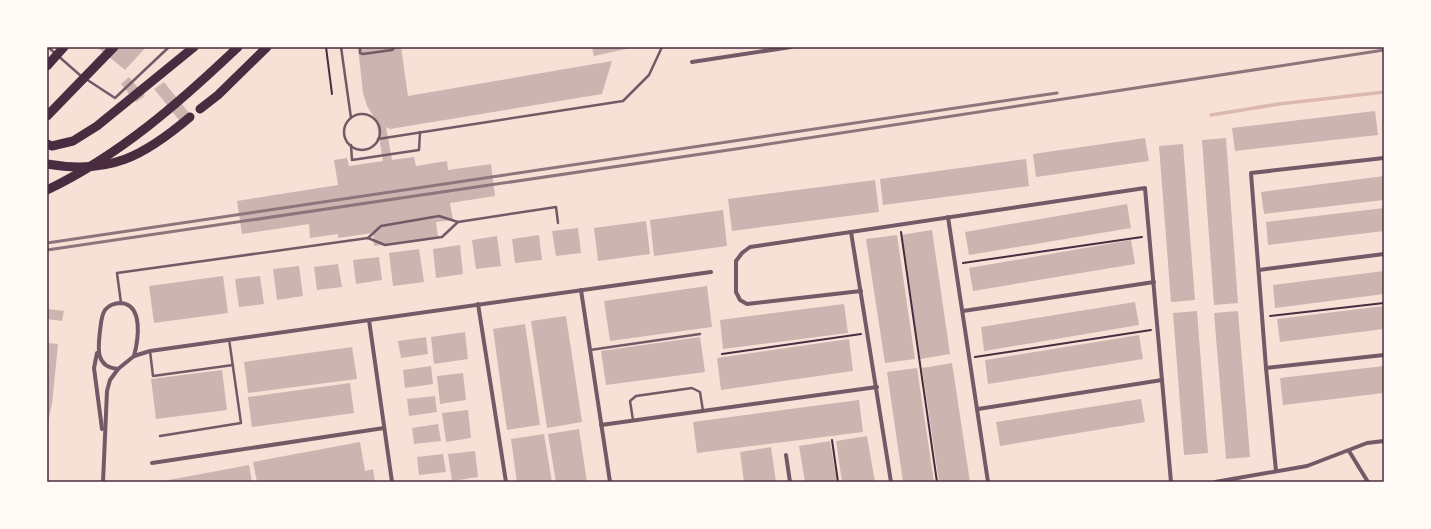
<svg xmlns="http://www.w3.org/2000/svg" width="1431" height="529" font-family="'IBM Plex Serif',serif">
	<rect width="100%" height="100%" fill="#f7e1d7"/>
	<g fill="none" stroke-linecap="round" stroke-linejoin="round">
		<polyline stroke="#dcb8b0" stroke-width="3.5" points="1211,115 1279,104 1384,92"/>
	</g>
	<g fill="#ccb4b1">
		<polygon points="97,47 146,47 125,70"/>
		<polygon points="358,47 401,47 408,96 612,61 602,94 390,129 386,127 392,160 414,157 416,166 447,161 448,170 491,164 495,196 450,203 453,220 436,222 438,237 374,246 373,233 338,238 338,234 310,238 309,224 242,234 237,201 338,185 334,160 347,158 349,166 383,161 376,120 367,106 363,93"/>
		<polygon points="592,47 630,47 630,48 594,56"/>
		<polygon points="129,77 145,96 136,102 121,84"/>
		<polygon points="164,82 189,113 180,121 154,89"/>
		<polygon points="1375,111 1378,135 1235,151 1232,128"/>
		<polygon points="1145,138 1149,161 1036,177 1033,154"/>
		<polygon points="1226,138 1238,303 1214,305 1202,140"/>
		<polygon points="1183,144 1195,300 1171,302 1159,146"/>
		<polygon points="1026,159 1029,186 883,205 880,179"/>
		<polygon points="1384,176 1384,200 1264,214 1261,192"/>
		<polygon points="875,180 879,212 732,231 728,199"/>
		<polygon points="1127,204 1131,228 969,255 965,232"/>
		<polygon points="1384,208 1384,231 1268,245 1266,222"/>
		<polygon points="723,210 727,246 654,256 650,220"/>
		<polygon points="646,221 650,254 598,261 594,228"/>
		<polygon points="578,228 581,253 556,256 552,231"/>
		<polygon points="932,230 950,354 920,359 901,235"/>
		<polygon points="539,235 542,260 515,263 512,239"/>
		<polygon points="897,235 915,359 885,363 866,239"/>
		<polygon points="497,236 501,266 476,269 472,240"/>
		<polygon points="1131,240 1135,264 973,291 969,268"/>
		<polygon points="460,245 463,274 436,278 433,249"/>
		<polygon points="419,249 424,282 393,286 389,253"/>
		<polygon points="379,257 382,280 356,284 353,260"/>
		<polygon points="338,264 342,287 317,290 314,267"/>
		<polygon points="299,266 303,296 277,300 273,269"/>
		<polygon points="1384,271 1384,294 1275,308 1273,285"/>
		<polygon points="223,276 228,313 154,323 149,286"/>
		<polygon points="260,276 264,304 239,307 235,279"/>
		<polygon points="707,286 712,327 610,341 604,301"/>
		<polygon points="1135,302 1139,325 984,351 981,327"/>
		<polygon points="844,304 848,333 723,349 720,320"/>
		<polygon points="1384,306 1384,329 1280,342 1277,319"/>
		<polygon points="47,309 64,311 62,321 47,319"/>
		<polygon points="1197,311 1208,453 1184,455 1173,313"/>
		<polygon points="1238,311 1250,457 1226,459 1214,313"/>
		<polygon points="566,316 582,422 547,428 531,321"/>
		<polygon points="525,324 540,425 507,430 493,329"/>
		<polygon points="465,332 468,359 434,364 431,337"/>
		<polygon points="1139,335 1143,359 988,384 985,360"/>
		<polygon points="426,337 428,354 401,358 398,341"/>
		<polygon points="700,337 705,372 606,385 601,351"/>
		<polygon points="849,339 853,371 721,390 717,358"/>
		<polygon points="47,343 58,344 52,404 48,421"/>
		<polygon points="352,347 357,379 248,393 244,362"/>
		<polygon points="952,363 970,482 939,482 922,368"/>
		<polygon points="431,366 433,384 405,388 403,370"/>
		<polygon points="1384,366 1384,393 1283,405 1280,378"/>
		<polygon points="917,368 934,482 903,482 887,372"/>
		<polygon points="222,370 227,410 156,419 151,379"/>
		<polygon points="463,373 466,400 440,404 437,376"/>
		<polygon points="350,383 354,413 252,427 248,397"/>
		<polygon points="435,396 437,412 409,416 407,399"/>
		<polygon points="1141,399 1145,422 1000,446 996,422"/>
		<polygon points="859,400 863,432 697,453 693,422"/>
		<polygon points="468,410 471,438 446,442 442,413"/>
		<polygon points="438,424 441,441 414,444 412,428"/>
		<polygon points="579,429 587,482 556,482 548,434"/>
		<polygon points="544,434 552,482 517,482 511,439"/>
		<polygon points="867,436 875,482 842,482 836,441"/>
		<polygon points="830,441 837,482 805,482 799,446"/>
		<polygon points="360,442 365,471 373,469 375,482 257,482 253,462"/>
		<polygon points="771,447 776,482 744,482 740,452"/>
		<polygon points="475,451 478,477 452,481 448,454"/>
		<polygon points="443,454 446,472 419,475 417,457"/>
		<polygon points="249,465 252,482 163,482 163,481"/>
	</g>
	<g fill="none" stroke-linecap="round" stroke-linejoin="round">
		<g stroke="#4a2c40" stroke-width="2">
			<polyline points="326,47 332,94"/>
			<polyline points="901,232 937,482"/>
			<polyline points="963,263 1142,237"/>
			<polyline points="1270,316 1384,303"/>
			<polyline points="722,354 861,334"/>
			<polyline points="975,357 1151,330"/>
			<polyline points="832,440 838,482"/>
		</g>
		<g stroke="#755966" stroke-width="2.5">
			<polyline points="48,47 81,76"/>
			<polyline points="341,47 351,118"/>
			<polyline points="360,47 360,53 363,54 392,50 395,47"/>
			<polyline points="86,79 115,98 169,47"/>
			<circle cx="362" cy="132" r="18"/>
			<polyline points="378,139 623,101 649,75 662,47"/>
			<polyline points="351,145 352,160 419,150 420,132"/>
			<polyline points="368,238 381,226 439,216 458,222 556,207 558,223"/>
			<polyline points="121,303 117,273 368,238 385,245 442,237 458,222"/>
			<polyline points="590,350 700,334"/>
			<polyline points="150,351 153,376 233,365"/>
			<polyline points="633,420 630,401 636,396 692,388 700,392 703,411"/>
			<polyline points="160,436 241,423 229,339"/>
		</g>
		<g stroke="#755966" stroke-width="4">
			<polyline points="692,62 791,47"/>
			<polyline points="948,217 988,482"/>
			<polyline points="851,232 891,482"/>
			<polyline points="1259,270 1384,254"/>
			<polyline points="581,290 610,482"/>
			<polyline points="861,291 747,304 740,300 736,292 736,261 742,253 750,247 1145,188 1171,482"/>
			<polyline points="478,304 506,482"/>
			<polyline points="963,311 1154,282"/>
			<polyline points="369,320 392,482"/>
			<polyline points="97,353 94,368 102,429"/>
			<polyline points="1266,368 1384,355"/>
			<path d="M118,369C95,367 98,348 100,331C101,324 101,316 105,310C109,305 115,303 121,303C144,305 138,341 134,356"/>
			<polyline points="978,409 1162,380"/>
			<polyline points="601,425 877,387"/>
			<polyline points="1349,451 1368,482"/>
			<polyline points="786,455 790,482"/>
			<polyline points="152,463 384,428"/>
			<polyline points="1276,471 1266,368 1251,173 1384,158"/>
			<polyline points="103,482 107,391 110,380 118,369 134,356 150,351 711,272"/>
			<polyline points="1215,482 1307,466 1367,443 1384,441"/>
		</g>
		<g stroke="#4a2c40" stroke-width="9">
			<polyline points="47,66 64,47"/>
			<polyline points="200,109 218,95 267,47"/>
			<polyline points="47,116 114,47"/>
			<polyline points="47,144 52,146 73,141 97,126 194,47"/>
			<path d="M47,164C110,175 144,156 190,117"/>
			<path d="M47,190C120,155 179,103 238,47"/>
		</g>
		<g stroke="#8f747c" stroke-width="3">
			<polyline points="47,243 1057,93"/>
			<polyline points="47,250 756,146 1384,50"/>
		</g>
	</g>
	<rect width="1431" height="529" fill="none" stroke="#fffaf5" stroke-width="96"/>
	<rect x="48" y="48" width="1335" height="433" fill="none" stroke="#4a2c40" stroke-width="1.5"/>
</svg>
